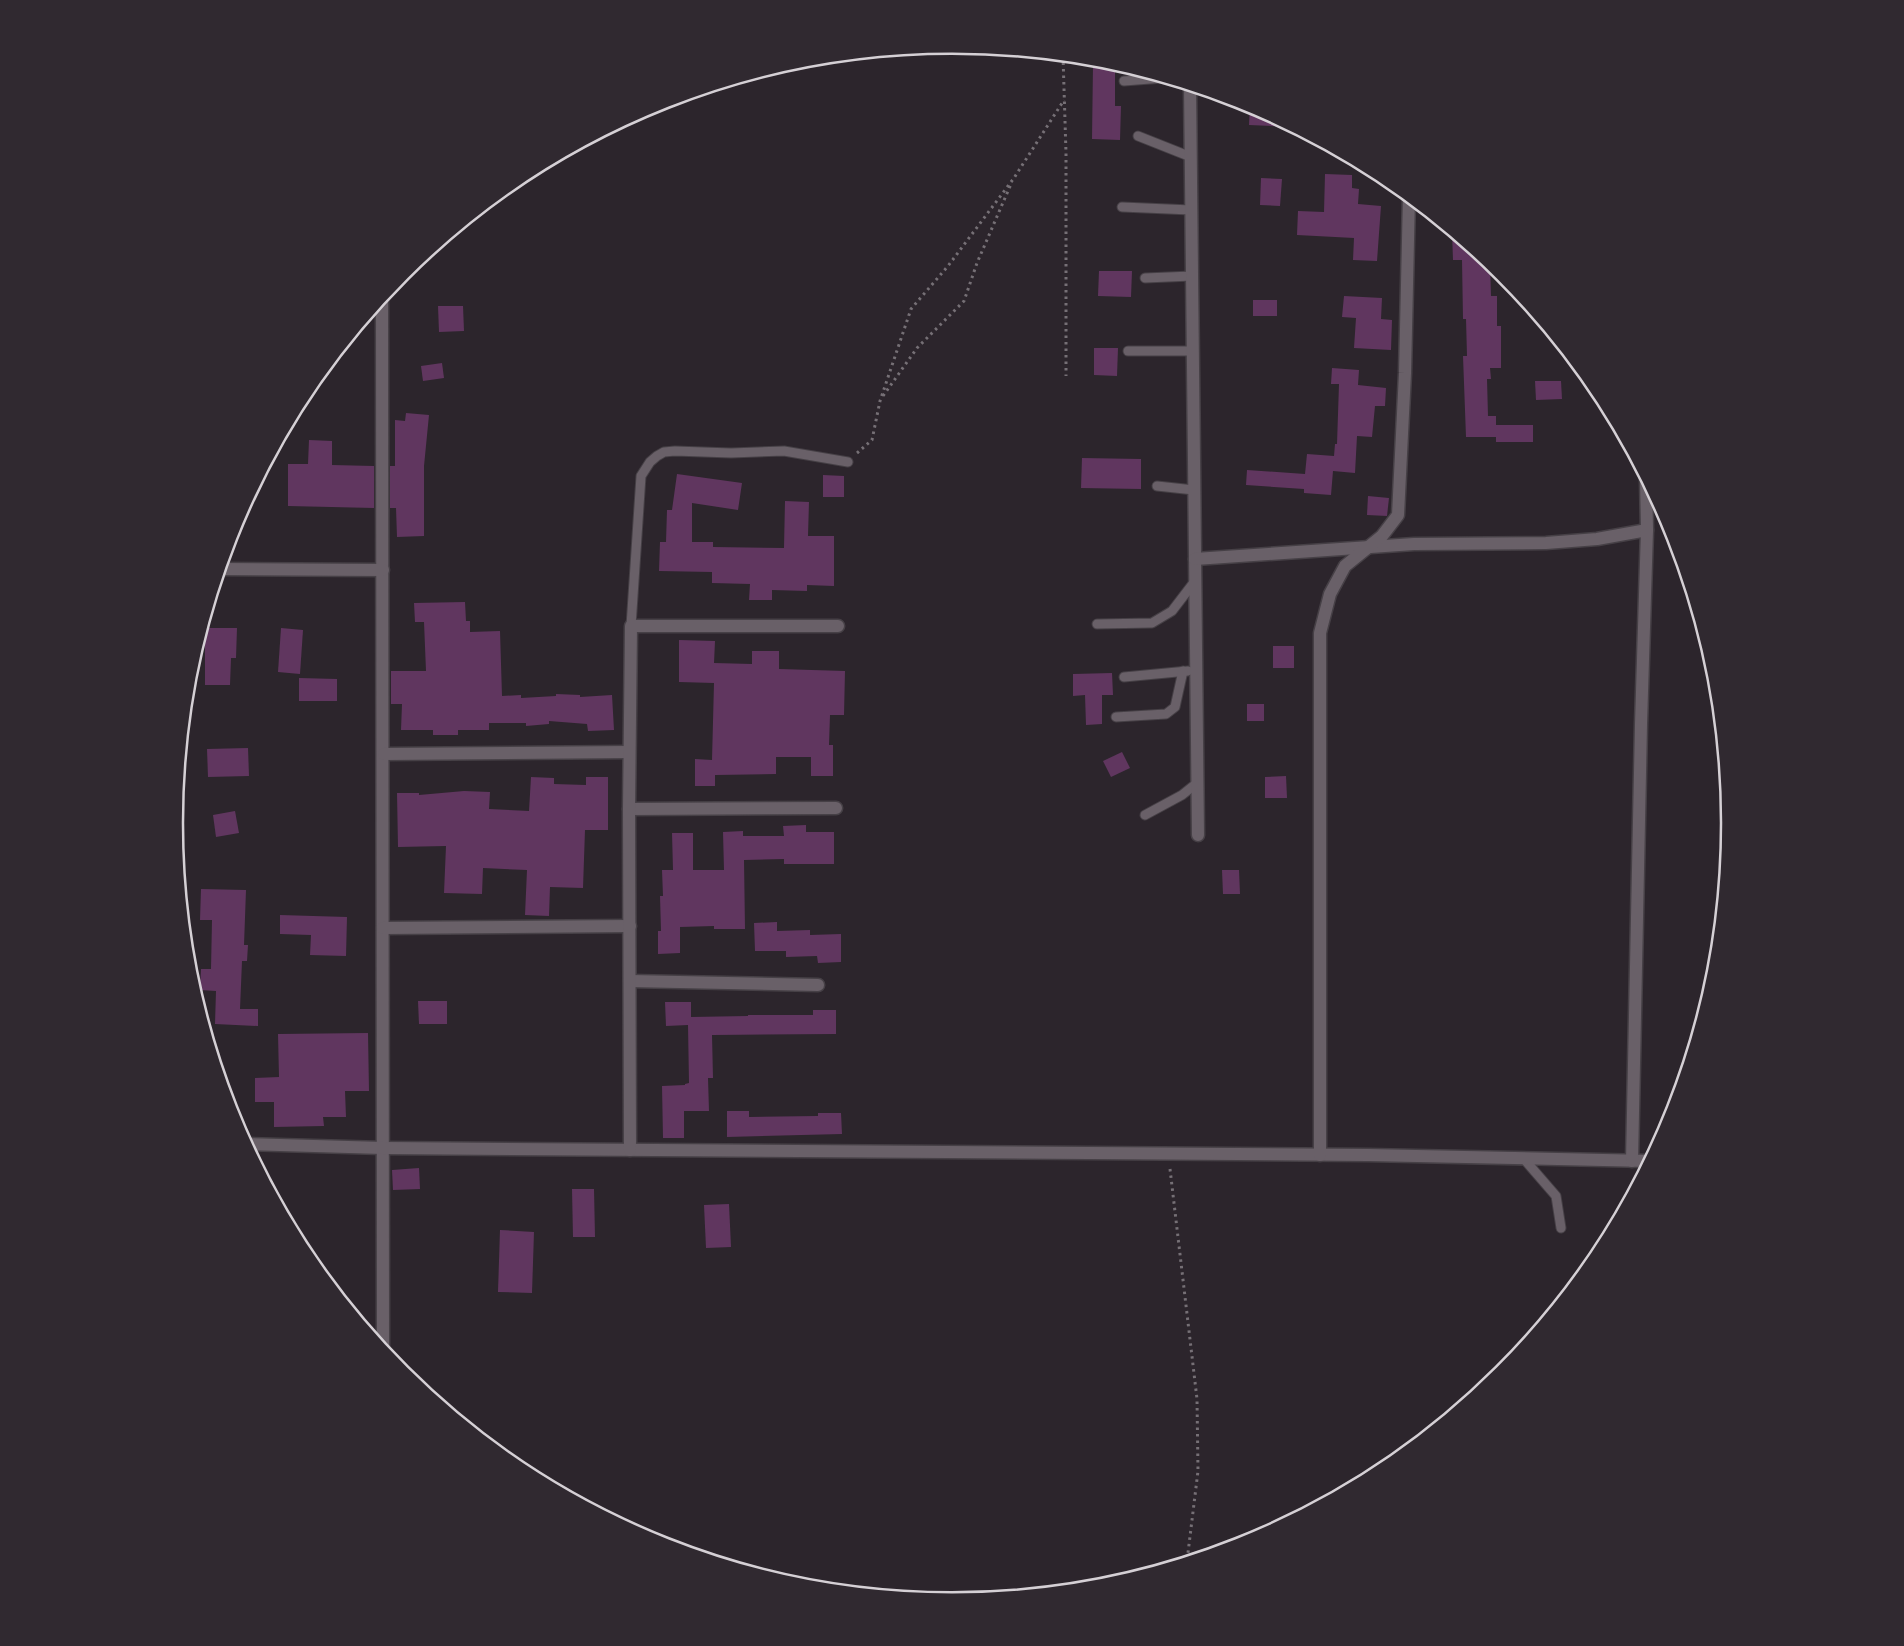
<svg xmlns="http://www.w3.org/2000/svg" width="1904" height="1646" font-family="'Roboto Serif',serif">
	<rect width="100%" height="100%" fill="#2c252c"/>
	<g fill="#60365f">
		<polygon points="1093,64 1115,65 1115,106 1121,106 1120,140 1092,139"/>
		<polygon points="1250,104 1276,118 1292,127 1249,125"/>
		<polygon points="1325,174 1352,175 1352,188 1359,189 1358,204 1381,206 1377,261 1353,260 1354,238 1297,235 1298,211 1324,212"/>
		<polygon points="1261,178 1282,179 1280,206 1260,205"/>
		<polygon points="1452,232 1490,263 1491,296 1497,296 1497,326 1501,326 1501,368 1490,368 1491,379 1487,379 1488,416 1496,416 1496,437 1466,437 1463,356 1467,356 1466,319 1463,319 1462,260 1453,260"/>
		<polygon points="1099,271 1132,271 1131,297 1098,296"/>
		<polygon points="1344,296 1382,298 1381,319 1392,320 1391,350 1354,348 1356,318 1342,317"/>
		<rect x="1253" y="300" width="24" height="16"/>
		<polygon points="438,306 463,306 464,331 439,332"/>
		<polygon points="1094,348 1118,348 1117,376 1094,375"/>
		<polygon points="442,363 444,378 423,381 421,366"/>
		<polygon points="1332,368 1359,370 1358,385 1386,388 1385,406 1375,406 1372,437 1357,436 1355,473 1333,471 1331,495 1304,493 1304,489 1246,485 1247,470 1305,474 1307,454 1334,456 1335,444 1337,444 1339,384 1331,384"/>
		<polygon points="1535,381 1561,381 1562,399 1536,400"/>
		<polygon points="406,413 429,415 424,466 424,536 397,537 396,508 390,508 390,466 395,466 395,420 405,421"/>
		<rect x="1496" y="425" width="37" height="17"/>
		<polygon points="309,440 332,441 332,465 374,466 374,508 288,506 288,464 308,464"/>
		<polygon points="1082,458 1141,459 1141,489 1081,488"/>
		<polygon points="677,474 742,483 738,510 692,503 692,542 713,542 713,547 784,548 785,501 809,502 808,536 834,536 834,586 807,585 807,591 772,590 772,600 749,600 750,584 712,583 712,572 659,571 660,542 666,542 667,510 672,510"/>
		<polygon points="823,475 844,476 844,497 823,497"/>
		<polygon points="1368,496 1389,498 1387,516 1367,515"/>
		<polygon points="465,602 466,621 470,621 470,632 500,631 502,696 521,695 521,698 556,696 556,694 580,695 580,697 612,695 614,730 588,731 587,724 549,721 549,724 526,726 526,723 489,723 489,730 458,730 458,735 433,735 433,730 401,730 402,704 391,704 391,671 426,671 424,622 415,622 414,603"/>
		<polygon points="205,628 237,628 236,658 231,658 230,685 205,685"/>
		<polygon points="281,628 303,630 300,674 278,672"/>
		<polygon points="679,640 715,641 714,663 752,664 752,651 779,651 779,669 845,671 844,715 830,715 829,745 833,745 833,776 811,776 811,757 776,757 776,774 715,775 715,786 695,786 695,759 712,760 714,683 679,682"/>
		<rect x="1273" y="646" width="21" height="22"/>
		<polygon points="1112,673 1113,695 1102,695 1102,724 1086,725 1085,695 1073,696 1073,674"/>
		<polygon points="299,678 337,679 337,701 299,701"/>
		<rect x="1247" y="704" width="17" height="17"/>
		<polygon points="248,748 249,776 208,777 207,749"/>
		<polygon points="1122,752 1130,768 1111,777 1103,761"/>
		<polygon points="1286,776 1287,798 1265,798 1265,777"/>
		<polygon points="531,777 554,778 554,784 586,785 586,777 608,777 608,830 585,830 583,888 550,887 549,916 525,915 527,870 483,868 482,894 444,893 446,846 398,847 397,793 419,793 419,795 464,791 490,792 489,809 529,811"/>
		<polygon points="235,811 239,833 216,837 213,815"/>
		<polygon points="806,825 806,832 834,832 834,864 784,864 784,859 744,860 745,929 714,929 714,926 680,927 680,953 658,954 658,931 661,931 660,896 663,896 662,870 673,870 672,833 693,833 693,870 724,870 723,832 743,831 743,836 784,836 783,826"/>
		<polygon points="1222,870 1239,870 1240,894 1223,894"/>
		<polygon points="201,889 246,890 244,945 248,945 247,961 242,961 240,1009 258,1009 258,1026 215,1024 216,991 200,990 201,969 211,969 212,920 200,920"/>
		<polygon points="280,915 347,917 346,956 310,955 311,935 280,934"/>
		<polygon points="777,922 777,931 810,930 810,935 841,934 841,962 818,963 817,956 786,957 786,951 755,951 754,923"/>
		<polygon points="418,1001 447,1001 447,1024 419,1024"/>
		<polygon points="665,1002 691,1002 691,1017 748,1016 748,1015 813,1015 813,1010 836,1010 836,1034 712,1035 713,1078 708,1078 709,1111 684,1111 684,1138 663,1138 662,1086 685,1085 685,1084 689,1083 688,1025 666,1026"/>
		<polygon points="368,1033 369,1091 345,1091 346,1117 323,1117 324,1126 274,1127 274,1102 255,1102 255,1078 279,1077 278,1034"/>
		<polygon points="727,1111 749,1111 749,1117 818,1116 818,1113 841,1113 842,1134 727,1137"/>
		<polygon points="419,1168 420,1189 393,1190 392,1170"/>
		<polygon points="572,1189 594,1189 595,1237 573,1237"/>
		<polygon points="729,1204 731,1247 706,1248 704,1205"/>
		<polygon points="500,1230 534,1232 532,1293 498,1292"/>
	</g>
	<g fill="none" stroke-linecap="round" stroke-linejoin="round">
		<g stroke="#464046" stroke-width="11">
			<g id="service">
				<polyline points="1124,81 1163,78"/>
				<polyline points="1138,136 1191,157"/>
				<polyline points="1122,207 1191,210"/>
				<polyline points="1145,278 1192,276"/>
				<polyline points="1128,351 1193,351"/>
				<polyline points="1157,486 1194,490"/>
				<polyline points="1097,624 1152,623 1172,611 1195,581"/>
				<polyline points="631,626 641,476 650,462 657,456 664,452 675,451 731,453 784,451 848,462"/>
				<polyline points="1124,677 1188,671"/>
				<polyline points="1116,717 1166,714 1175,707 1183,671"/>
				<polyline points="1145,815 1182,795 1197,783"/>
				<polyline points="1524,1159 1556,1196 1561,1228"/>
			</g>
		</g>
		<g stroke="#464046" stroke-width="15">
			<g id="minor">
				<polyline points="1190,86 1198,835"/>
				<polyline points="382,297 383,1350"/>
				<polyline points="1195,559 1414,544 1546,543 1597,539 1647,530"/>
				<polyline points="220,569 383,570"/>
				<polyline points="384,754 629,752"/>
				<polyline points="629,809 836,808"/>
				<polyline points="383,928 630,926"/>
				<polyline points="630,981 818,985"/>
				<polyline points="246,1144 383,1148 1368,1155 1649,1161"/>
				<polyline points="630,1150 629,809 631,626 838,626"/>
				<polyline points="1320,1155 1320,633 1330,594 1345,566 1382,536 1398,515 1405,373 1409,196"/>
				<polyline points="1632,1161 1641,724 1647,530 1646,478"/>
			</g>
		</g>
		<g stroke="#767076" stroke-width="3" stroke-dasharray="2.5 4" stroke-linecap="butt">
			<polyline points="1063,56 1066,153 1066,376"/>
			<polyline points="883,396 917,348 964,301 977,263 1011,184"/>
			<polyline points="857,453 872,440 880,401 911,309 948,266 1014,178 1064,100"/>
			<polyline points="1170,1169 1197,1399 1198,1471 1187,1561"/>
		</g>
		<use href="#service" stroke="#696068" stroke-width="9"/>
		<use href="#minor" stroke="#696068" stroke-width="12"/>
	</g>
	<path d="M0 0H1904V1646H0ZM183 823a769 769 0 1 1 1538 0a769 769 0 1 1-1538 0Z" fill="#302930" fill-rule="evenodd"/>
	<path fill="none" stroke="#d5d0d5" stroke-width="2.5" d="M183 823a769 769 0 1 1 1538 0a769 769 0 1 1-1538 0Z"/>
</svg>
